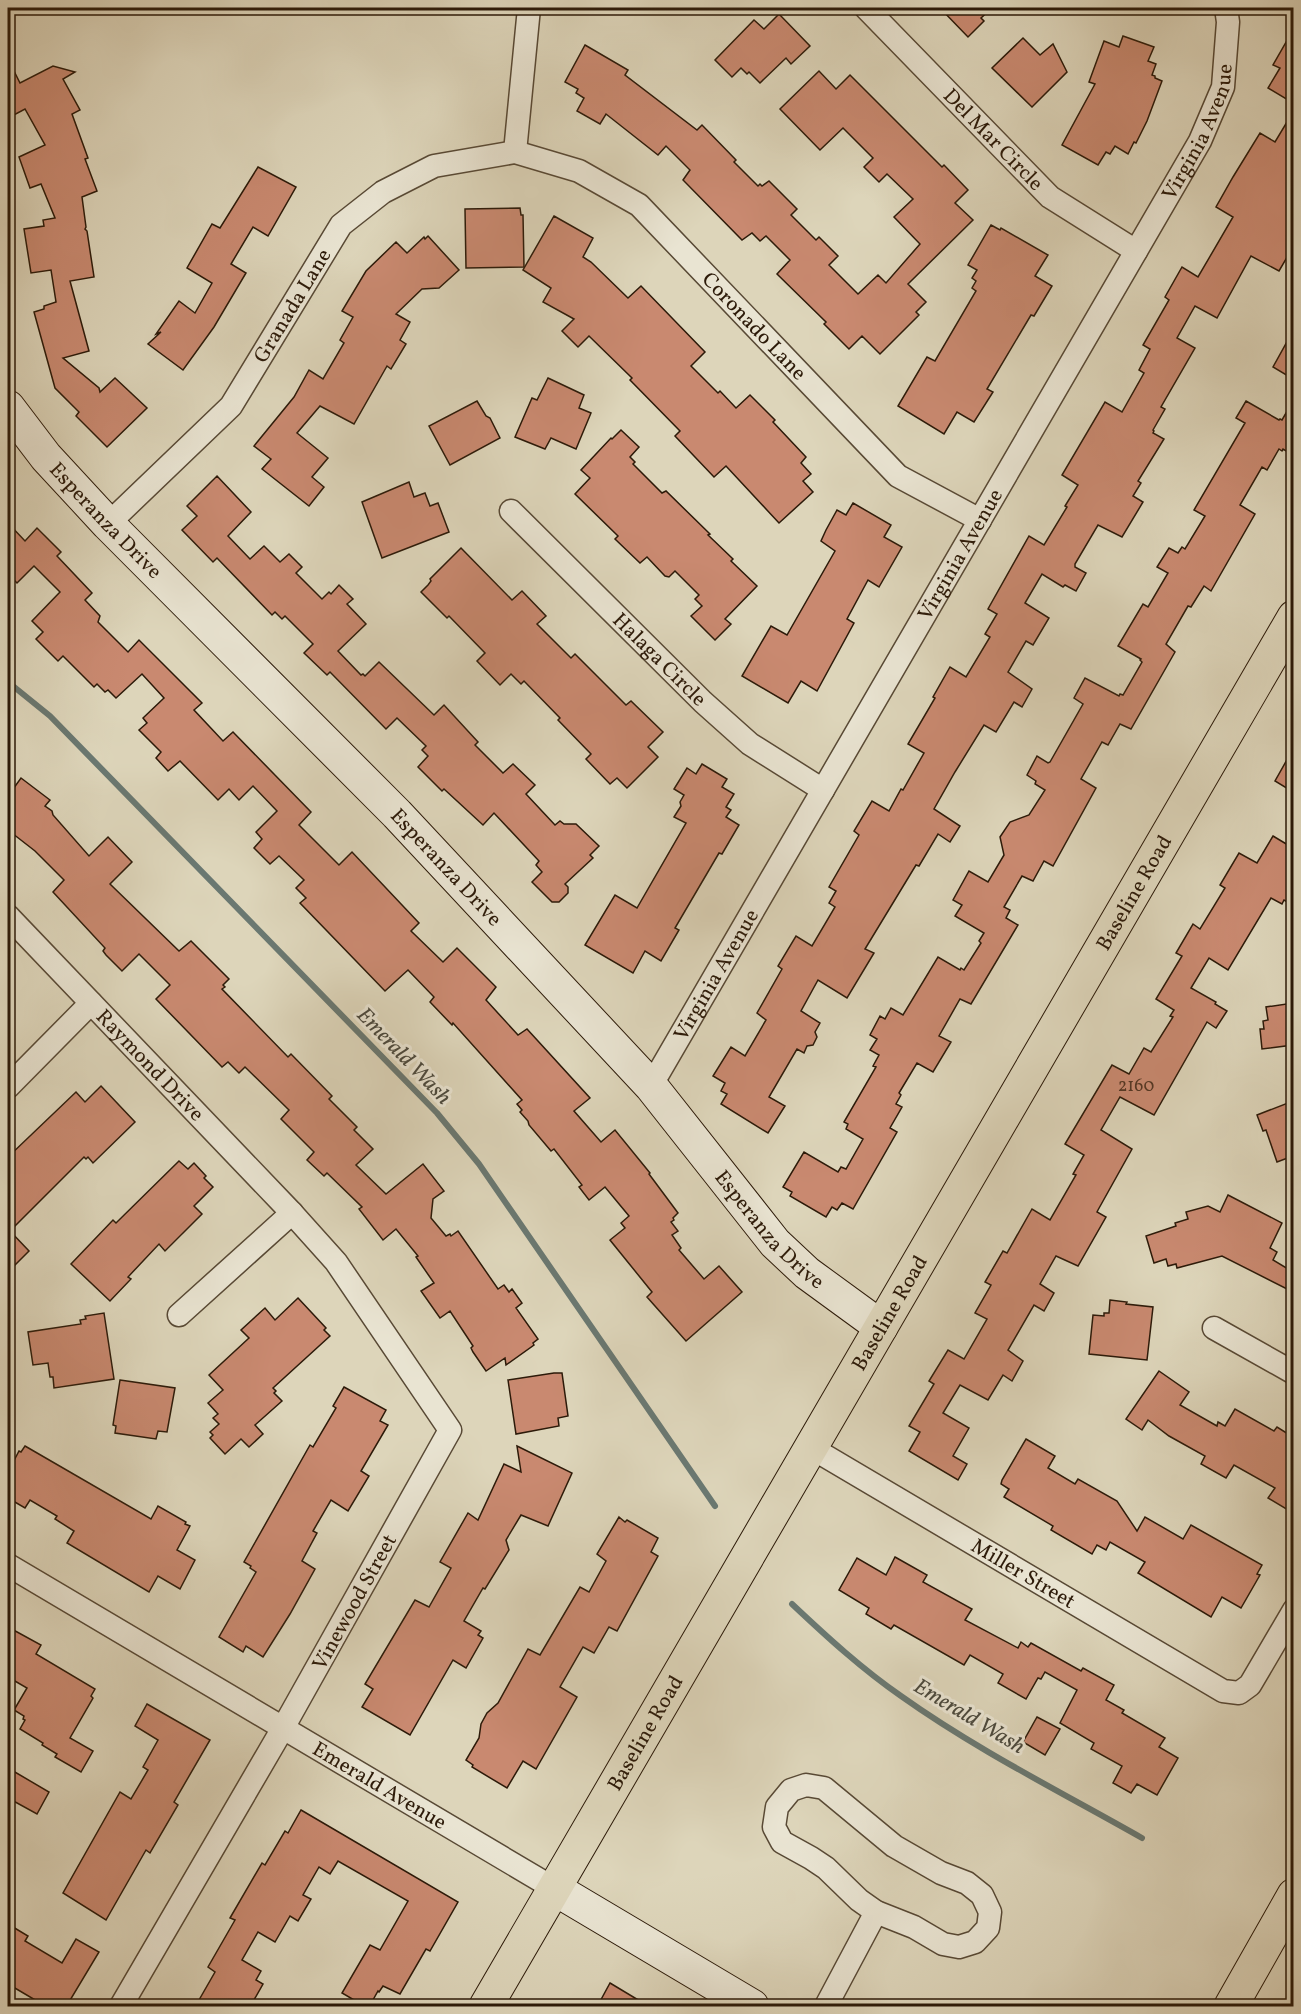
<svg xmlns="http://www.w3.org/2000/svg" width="1301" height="2014" font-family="Vollkorn,serif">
	<rect width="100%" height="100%" fill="#ddd5ba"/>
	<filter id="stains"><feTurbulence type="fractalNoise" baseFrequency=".00333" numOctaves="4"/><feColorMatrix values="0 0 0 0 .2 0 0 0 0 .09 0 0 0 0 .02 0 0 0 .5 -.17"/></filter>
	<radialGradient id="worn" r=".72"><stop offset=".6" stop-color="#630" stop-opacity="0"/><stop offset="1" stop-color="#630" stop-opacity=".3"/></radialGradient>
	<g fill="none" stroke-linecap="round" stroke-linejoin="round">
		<g stroke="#6a7871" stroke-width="6">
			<polyline points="8,682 50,716 437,1113 479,1164 715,1506"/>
			<path d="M792,1604C827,1637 862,1669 901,1696C977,1750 1061,1792 1142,1838"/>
		</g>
	</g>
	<g fill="#c98970" stroke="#2c1a09" stroke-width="1.5">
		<polygon points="940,8 992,8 981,18 984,21 968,37"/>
		<polygon points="779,14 810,46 791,64 786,58 760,83 749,72 747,74 741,68 732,77 715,60 754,20 764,29"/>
		<polygon points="1293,30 1293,103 1268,88 1280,68 1273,65"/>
		<polygon points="1123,36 1154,47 1148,61 1156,64 1152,75 1155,76 1155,78 1162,81 1147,121 1136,143 1134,142 1128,154 1115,146 1110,154 1106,152 1098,165 1062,145 1095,84 1089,82 1104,41 1119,47"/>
		<polygon points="1023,38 1040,55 1053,44 1067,72 1032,107 992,68"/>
		<polygon points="585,45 628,70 625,75 697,130 702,125 736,160 734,162 758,186 760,184 762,186 769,181 797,209 791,215 816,240 819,237 838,256 829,265 858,294 878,275 886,283 920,244 894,217 913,199 887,174 879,182 864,167 873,158 843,128 820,150 780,109 819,71 836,89 850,75 942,167 944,165 968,190 955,203 973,220 908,284 926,302 916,312 919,315 880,354 862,336 849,349 824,324 826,322 777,274 790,260 766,236 760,241 752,233 742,240 683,180 690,170 666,146 658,155 606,114 600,124 577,111 584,98 576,93 578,89 565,82"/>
		<polygon points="8,59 20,83 53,66 75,72 63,79 80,110 72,114 88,158 85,159 97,191 82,197 86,227 85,229 87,231 94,277 70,281 89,351 63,358 99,388 100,392 115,378 147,408 107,447 76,416 79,412 55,388 34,312 44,309 44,306 56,302 51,270 31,273 24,229 44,226 43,220 55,218 41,184 30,188 19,157 45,145 25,109 12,116 8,107"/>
		<polygon points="1293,112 1293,232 1287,244 1293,247 1279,271 1251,256 1217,318 1195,306 1177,338 1195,348 1161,407 1165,409 1153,430 1154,431 1153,433 1164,439 1138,481 1141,483 1133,496 1143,502 1122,537 1098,525 1075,564 1075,567 1086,573 1076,591 1065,585 1063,587 1042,574 1025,603 1049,618 1033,645 1026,641 1008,672 1032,689 1022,707 1014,702 996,732 984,725 955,772 934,809 960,826 950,842 938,834 919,866 916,865 865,949 874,953 847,998 818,980 801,1011 820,1023 815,1032 817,1037 813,1045 807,1046 804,1053 797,1049 769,1097 785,1106 768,1133 721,1104 727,1094 721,1091 725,1083 713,1076 731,1047 745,1056 766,1020 757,1013 782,969 778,966 796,936 812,946 835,907 829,903 836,891 829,887 859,835 854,831 872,801 889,811 901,789 903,790 924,753 908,744 935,698 933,697 950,667 966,677 990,637 985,634 997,614 988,609 1029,536 1044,545 1067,507 1065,506 1078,485 1062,475 1105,402 1122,412 1144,373 1139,370 1150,349 1143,345 1169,300 1165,297 1182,267 1198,277 1233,217 1216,207 1233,177 1260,133 1275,142"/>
		<polygon points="258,167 296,187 268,236 253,227 231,264 246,273 214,327 183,370 148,344 161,332 156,334 179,301 195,313 212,283 187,268 212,224 220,228"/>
		<polygon points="520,208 521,215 523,215 524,267 466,268 465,209"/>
		<polygon points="554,216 593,238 583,257 591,262 628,298 641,286 705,352 691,366 718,393 720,391 736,408 750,395 775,420 773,422 806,457 801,463 811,474 803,481 813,492 779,523 726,466 714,477 675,436 680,431 630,380 632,378 589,336 578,347 562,331 574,319 543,302 551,288 523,270"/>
		<polygon points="991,225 1000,230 1001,228 1048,255 1035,276 1052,286 1034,316 1031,315 987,389 993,392 974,422 957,412 944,434 898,406 927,357 935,361 976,291 972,288 976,281 972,278 977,270 968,265"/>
		<polygon points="428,236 459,270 439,288 422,289 396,314 410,322 400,340 406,344 391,369 387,366 354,424 320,406 297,433 328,458 312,477 324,487 309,506 262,469 271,459 254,446 294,397 309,370 323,379 344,343 340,340 353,317 342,311 366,271 396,242 407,253 424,237 425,239"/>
		<polygon points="1293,331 1293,379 1273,367"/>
		<polygon points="548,378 584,395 579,408 591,413 576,449 551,438 545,449 515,437 532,398 537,400"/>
		<polygon points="477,401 486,416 490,418 500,438 450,465 429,426"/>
		<polygon points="1246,401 1279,420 1280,419 1282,420 1293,401 1293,455 1283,449 1282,451 1279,449 1267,470 1262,467 1240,505 1255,514 1211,591 1204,586 1191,607 1188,606 1166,644 1175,652 1131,729 1120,724 1108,745 1102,742 1081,779 1096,788 1053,866 1044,861 1033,881 1022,876 1004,907 1010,910 1006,918 1018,925 971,1004 960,999 939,1036 951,1042 933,1072 917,1063 899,1093 901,1095 896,1104 902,1107 890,1128 897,1132 853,1209 842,1203 837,1210 832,1207 826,1217 790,1196 792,1192 783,1187 804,1152 838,1172 841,1167 846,1169 863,1139 846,1129 848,1124 844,1122 876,1067 873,1066 879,1055 870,1050 877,1039 870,1035 880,1016 885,1019 891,1008 903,1015 938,957 960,970 961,968 964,970 981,943 979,941 984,933 955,916 962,905 953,900 969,871 988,882 1004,855 1000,837 1010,822 1029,815 1045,790 1035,784 1036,781 1027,775 1037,756 1048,763 1050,762 1083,704 1074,698 1085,678 1119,696 1120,694 1123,695 1142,662 1140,660 1141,659 1118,646 1143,604 1148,607 1168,573 1157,567 1169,548 1178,553 1182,547 1185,549 1205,516 1194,510 1245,423 1236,418"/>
		<polygon points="621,430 639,447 630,457 635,462 633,464 662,493 666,491 710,534 708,535 733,559 731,561 757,586 725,619 731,624 715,640 691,616 702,606 695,599 699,595 675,571 669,577 665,576 647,557 640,563 615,539 618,536 575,494 590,478 581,470 611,438 612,439"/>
		<polygon points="217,476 251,512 228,536 250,559 264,546 280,562 289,554 302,567 296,573 322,599 329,592 331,594 339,585 353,599 347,604 366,624 338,651 361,675 363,674 365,676 379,662 434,715 444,705 478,742 475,745 503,773 513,764 535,785 526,794 555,825 560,821 564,824 576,824 599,846 590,855 593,858 565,884 568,887 568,893 559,902 552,902 532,882 542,872 536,865 539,861 494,813 483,825 444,789 442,791 418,767 428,756 422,750 426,746 397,718 386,729 330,672 327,675 304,653 313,644 285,616 282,619 275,612 272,615 217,558 213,562 182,530 197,516 187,506"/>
		<polygon points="409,482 414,497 425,493 430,506 438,503 449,532 382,558 362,502"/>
		<polygon points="853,503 891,525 884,537 902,547 879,587 868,580 847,619 854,623 817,691 801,681 788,703 742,676 771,626 787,635 835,551 821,541 826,530 837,510 846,515"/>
		<polygon points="8,523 25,541 37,528 61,552 57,556 92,593 85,600 100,616 98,622 128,652 139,640 202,703 194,710 223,741 233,732 311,812 299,825 339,865 352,852 419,923 411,931 443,962 457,948 496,987 486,1000 518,1035 527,1029 590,1098 574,1111 601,1142 615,1130 650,1173 649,1174 678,1213 673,1218 674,1220 671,1222 678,1231 672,1235 681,1248 679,1250 704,1279 719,1266 742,1292 686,1341 647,1297 652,1292 610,1240 625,1228 621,1223 629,1216 605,1187 589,1200 579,1187 582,1185 554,1149 551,1151 529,1125 528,1121 520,1112 522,1110 517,1104 522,1100 453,1023 452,1025 430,1002 434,997 408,970 385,991 300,903 306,898 296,888 304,880 279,856 270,864 254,848 262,839 256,832 277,811 253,786 239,800 229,789 218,800 180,761 168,771 156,758 161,752 139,730 147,723 143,718 164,698 142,674 116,698 108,690 105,692 97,684 94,687 63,656 58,661 36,639 43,632 32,621 60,592 34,566 17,583 8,574"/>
		<polygon points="461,548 512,600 522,591 546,616 537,624 571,658 575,654 626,705 631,701 663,732 648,747 658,757 627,788 617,778 610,784 586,759 591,754 558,720 560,718 524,681 521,684 511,674 500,685 477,661 485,653 449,616 447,618 421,592 428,585 431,581 430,579"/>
		<polygon points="1293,749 1293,792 1275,781"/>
		<polygon points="702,764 727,779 722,787 734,794 726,807 731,810 726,817 739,825 722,854 719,853 675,928 679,930 661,961 645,951 633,973 585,945 615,895 637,908 686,823 674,817 681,806 680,802 684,795 674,789 687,768 696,774"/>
		<polygon points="21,778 50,800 45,806 52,811 53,815 89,856 108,837 132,862 110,884 179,951 191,941 229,979 223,985 225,987 222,989 288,1057 291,1054 332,1096 329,1099 357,1127 354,1130 373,1149 356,1165 386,1194 423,1164 444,1191 433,1199 431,1218 446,1236 450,1234 451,1236 458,1231 498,1289 504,1285 509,1292 512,1289 522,1303 516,1308 538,1339 533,1343 534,1345 506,1365 505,1358 486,1371 473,1352 471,1348 473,1346 450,1311 440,1318 421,1291 434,1283 416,1257 418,1256 396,1229 383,1240 359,1209 362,1207 327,1173 324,1176 307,1160 314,1152 281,1119 289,1110 245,1067 239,1073 228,1062 222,1067 156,999 170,985 139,954 122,971 106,955 103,951 105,948 53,892 64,880 35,851 8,830 8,796"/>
		<polygon points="1273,836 1293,848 1293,905 1284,900 1282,904 1271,898 1228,970 1209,958 1191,988 1216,1002 1215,1004 1227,1011 1216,1028 1207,1022 1154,1115 1120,1097 1101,1130 1132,1149 1098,1210 1097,1212 1106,1217 1078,1266 1056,1256 1040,1284 1054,1293 1044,1311 1034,1305 1008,1350 1023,1361 1012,1381 1003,1375 988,1400 960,1385 943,1413 969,1428 953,1456 967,1464 958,1480 909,1451 920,1432 909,1426 934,1384 929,1381 948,1350 964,1359 987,1319 975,1313 991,1285 985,1282 1003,1251 1007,1253 1032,1209 1050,1220 1076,1175 1073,1174 1084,1155 1065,1144 1112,1065 1129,1074 1144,1048 1151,1052 1173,1017 1170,1016 1174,1010 1156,999 1182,956 1176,953 1193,924 1200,929 1225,888 1220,885 1239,853 1257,863"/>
		<polygon points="1293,1003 1293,1045 1262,1049 1260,1029 1264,1029 1263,1021 1268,1020 1266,1007"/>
		<polygon points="101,1086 135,1122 93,1163 88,1157 86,1159 84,1157 10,1231 29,1251 8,1272 8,1157 76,1092 85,1102"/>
		<polygon points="1293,1101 1293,1156 1277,1162 1266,1130 1263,1131 1257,1115"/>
		<polygon points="179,1161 188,1169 194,1163 206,1176 204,1178 213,1187 194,1206 202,1214 165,1251 159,1244 128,1277 131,1279 110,1301 71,1264 113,1220 116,1223"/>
		<polygon points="1228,1195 1282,1223 1270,1248 1277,1252 1273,1260 1293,1272 1293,1292 1222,1256 1177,1268 1176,1264 1168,1266 1166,1259 1154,1263 1146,1236 1176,1226 1175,1223 1188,1219 1186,1212 1208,1206 1220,1212"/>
		<polygon points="298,1298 326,1328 324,1330 330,1336 273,1388 276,1391 274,1393 282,1401 255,1425 263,1434 249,1447 241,1439 225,1454 210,1438 213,1435 210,1432 219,1424 213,1418 218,1414 208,1403 223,1390 209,1375 249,1338 241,1330 265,1308 275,1320"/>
		<polygon points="1110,1300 1127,1302 1126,1304 1153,1307 1147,1360 1089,1354 1093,1315 1104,1316 1104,1313 1109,1313"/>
		<polygon points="104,1313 114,1379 54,1388 53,1377 50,1377 48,1363 33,1365 28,1332 81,1324 80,1320 86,1319 85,1316"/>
		<polygon points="1159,1371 1189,1392 1180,1405 1217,1426 1218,1422 1225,1426 1235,1409 1274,1431 1277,1427 1293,1437 1293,1513 1268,1498 1275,1488 1234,1465 1226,1478 1201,1464 1205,1456 1169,1436 1148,1420 1142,1430 1126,1419"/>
		<polygon points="554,1373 562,1373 568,1416 558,1418 559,1426 516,1434 508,1380"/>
		<polygon points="120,1380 175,1388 167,1432 158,1431 156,1439 115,1433 116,1426 113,1425"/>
		<polygon points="344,1387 386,1410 380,1421 388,1425 361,1471 369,1476 348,1511 331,1500 313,1531 317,1533 302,1561 315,1569 290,1614 263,1657 246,1646 243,1652 219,1637 256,1572 250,1568 251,1566 244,1562 310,1445 313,1447 336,1408 333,1406"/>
		<polygon points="1026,1439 1055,1456 1048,1468 1075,1484 1078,1479 1117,1501 1137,1531 1145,1517 1183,1539 1191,1525 1262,1565 1257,1574 1260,1575 1241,1608 1222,1597 1211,1617 1138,1573 1145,1562 1110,1542 1106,1550 1097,1545 1092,1554 1051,1530 1053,1526 1004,1497 1009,1489 1001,1484 1002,1480"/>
		<polygon points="25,1446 151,1519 158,1506 186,1522 185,1524 190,1526 177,1550 195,1560 180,1589 158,1576 149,1592 67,1543 74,1531 55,1519 57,1516 30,1500 25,1508 8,1498 8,1472 19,1451 21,1452"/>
		<polygon points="517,1446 572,1473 548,1526 521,1515 506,1540 509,1550 485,1589 483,1588 464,1621 481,1631 478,1635 483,1638 466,1668 453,1660 410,1735 362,1707 373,1689 365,1684 415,1600 429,1607 451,1568 440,1562 468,1513 478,1520 504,1464 521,1472"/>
		<polygon points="619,1517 625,1522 627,1520 658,1538 651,1552 658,1556 617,1631 609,1627 594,1653 583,1647 560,1687 577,1697 536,1769 523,1761 507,1788 472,1767 473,1765 466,1760 479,1738 481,1724 487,1713 498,1703 528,1649 540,1655 580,1587 589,1592 606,1561 597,1554"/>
		<polygon points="895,1557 927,1575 923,1582 972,1609 965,1620 1018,1648 1021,1642 1028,1647 1031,1643 1081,1671 1083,1668 1114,1685 1106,1700 1124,1710 1122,1713 1165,1738 1159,1747 1178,1758 1157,1795 1137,1784 1131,1793 1113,1783 1122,1766 1091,1749 1094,1743 1060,1723 1077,1690 1045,1672 1041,1679 1038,1678 1026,1699 998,1683 1003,1674 970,1655 964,1665 894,1625 891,1629 866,1614 869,1608 839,1590 857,1558 886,1575"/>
		<polygon points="8,1627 41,1645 36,1654 95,1689 91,1696 93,1698 70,1738 93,1751 81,1772 55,1757 57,1754 42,1745 43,1743 20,1729 25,1720 23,1719 24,1716 14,1710 27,1688 8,1677"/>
		<polygon points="147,1704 210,1740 174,1802 178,1805 150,1853 146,1850 106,1920 63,1893 120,1792 131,1799 148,1770 143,1767 158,1740 135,1726"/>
		<polygon points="1037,1717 1060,1729 1045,1755 1023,1742"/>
		<polygon points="8,1768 49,1792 37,1814 8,1798"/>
		<polygon points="301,1810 458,1902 430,1951 426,1949 400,1994 383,1986 379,1992 378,1991 369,2007 366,2007 342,1993 370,1945 380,1950 408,1901 338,1861 330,1874 319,1867 303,1895 311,1899 298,1921 290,1916 275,1942 258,1932 242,1960 261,1971 256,1980 263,1984 250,2007 195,2007 215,1972 208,1967 235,1920 230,1918 262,1863 265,1865 285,1831 288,1833"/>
		<polygon points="8,1924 28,1936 25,1941 62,1963 76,1939 99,1952 66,2007 47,2007 8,1984"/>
		<polygon points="610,1983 650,2007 597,2007"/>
	</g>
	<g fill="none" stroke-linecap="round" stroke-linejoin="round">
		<g stroke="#584935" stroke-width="25">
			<g id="street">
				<path id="s1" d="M866,8L1050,197L1136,251"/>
				<polyline points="515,152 529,8"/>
				<path id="s2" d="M511,511L703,702L750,744L823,790"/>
				<path id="s3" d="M108,524L231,406L341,225L383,192L434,166L515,152L579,171L639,205L898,476L980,520"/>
				<path id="s4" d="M8,916L292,1213L336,1262L450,1430L283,1728L121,2006"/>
				<path id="s5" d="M651,1086L1200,141L1223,87L1228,22L1226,8"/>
				<polyline points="8,1087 91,1003"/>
				<polyline points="179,1315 292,1213"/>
				<polyline points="1214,1328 1294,1373"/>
				<path id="s6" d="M810,1447L1223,1691L1239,1693L1250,1685L1294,1610"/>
				<path id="s7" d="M8,1565L555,1889"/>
				<polygon points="806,1785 824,1788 894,1846 941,1873 967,1883 982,1895 990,1912 988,1928 975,1942 959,1947 943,1944 914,1927 876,1912 859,1900 826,1868 811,1858 782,1842 774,1827 777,1807 791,1790"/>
				<polyline points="826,2006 876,1912"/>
			</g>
		</g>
		<g stroke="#2c1a09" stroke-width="35">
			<g id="secondary">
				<path id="s8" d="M8,407L46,457L108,524L397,814L651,1086L775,1243L807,1273L881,1327"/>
				<polyline points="555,1889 752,2006"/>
			</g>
		</g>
		<g stroke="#2c1a09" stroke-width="35">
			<g id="primary">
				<path id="s9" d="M486,2006L1294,617"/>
			</g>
		</g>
		<g stroke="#2c1a09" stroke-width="35">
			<polyline id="highway" points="1231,2006 1294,1895"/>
		</g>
		<use href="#street" stroke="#e9e4d2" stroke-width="22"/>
		<use href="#secondary" stroke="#e9e4d2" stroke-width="33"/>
		<use href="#primary" stroke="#ddd5ba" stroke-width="33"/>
		<use href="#highway" stroke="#ddd5ba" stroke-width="33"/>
	</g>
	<g text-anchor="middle" stroke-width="6" stroke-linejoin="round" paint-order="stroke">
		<g font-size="18" fill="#533623">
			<text x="1136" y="1091">2160</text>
		</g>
		<g font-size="21" fill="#2c1a09" stroke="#e9e4d2">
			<text dy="7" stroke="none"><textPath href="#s5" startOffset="1101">Virginia Avenue</textPath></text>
			<text dy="7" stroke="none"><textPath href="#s1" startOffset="183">Del Mar Circle</textPath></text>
			<text dy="7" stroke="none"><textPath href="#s3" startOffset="288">Granada Lane</textPath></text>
			<text dy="7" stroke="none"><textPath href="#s3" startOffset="878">Coronado Lane</textPath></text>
			<text dy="7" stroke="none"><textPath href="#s8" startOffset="150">Esperanza Drive</textPath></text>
			<text dy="7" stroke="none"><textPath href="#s5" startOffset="615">Virginia Avenue</textPath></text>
			<text dy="7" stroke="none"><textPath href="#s2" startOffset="210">Halaga Circle</textPath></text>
			<text dy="7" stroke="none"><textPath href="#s8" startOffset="636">Esperanza Drive</textPath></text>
			<text dy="7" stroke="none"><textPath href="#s9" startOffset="1288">Baseline Road</textPath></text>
			<text dy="7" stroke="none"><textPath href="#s5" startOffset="129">Virginia Avenue</textPath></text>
			<text dy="7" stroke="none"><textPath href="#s4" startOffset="206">Raymond Drive</textPath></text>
			<text dy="7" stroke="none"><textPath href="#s8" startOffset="1122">Esperanza Drive</textPath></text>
			<text dy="7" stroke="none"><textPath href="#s9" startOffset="802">Baseline Road</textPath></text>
			<text dy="7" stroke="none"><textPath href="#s6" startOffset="248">Miller Street</textPath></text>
			<text transform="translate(354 1602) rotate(-61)" y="7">Vinewood Street</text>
			<text dy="7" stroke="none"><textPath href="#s9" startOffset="316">Baseline Road</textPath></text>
			<text dy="7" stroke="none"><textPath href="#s7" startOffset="432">Emerald Avenue</textPath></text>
		</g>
		<g font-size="22" font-style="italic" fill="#4b493d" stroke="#e9e4d2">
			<text transform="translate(405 1055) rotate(46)" y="8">Emerald Wash</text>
			<text transform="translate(970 1715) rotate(31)" y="8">Emerald Wash</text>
		</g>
	</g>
	<rect width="1301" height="2014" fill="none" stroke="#ddd5ba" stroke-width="30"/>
	<rect x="9" y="9" width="1283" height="1996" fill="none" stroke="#2c1a09" stroke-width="3"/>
	<rect x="15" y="15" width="1271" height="1984" fill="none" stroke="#2c1a09" stroke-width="1.5"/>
	<rect width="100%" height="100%" filter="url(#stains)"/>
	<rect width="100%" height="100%" fill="url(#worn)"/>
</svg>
